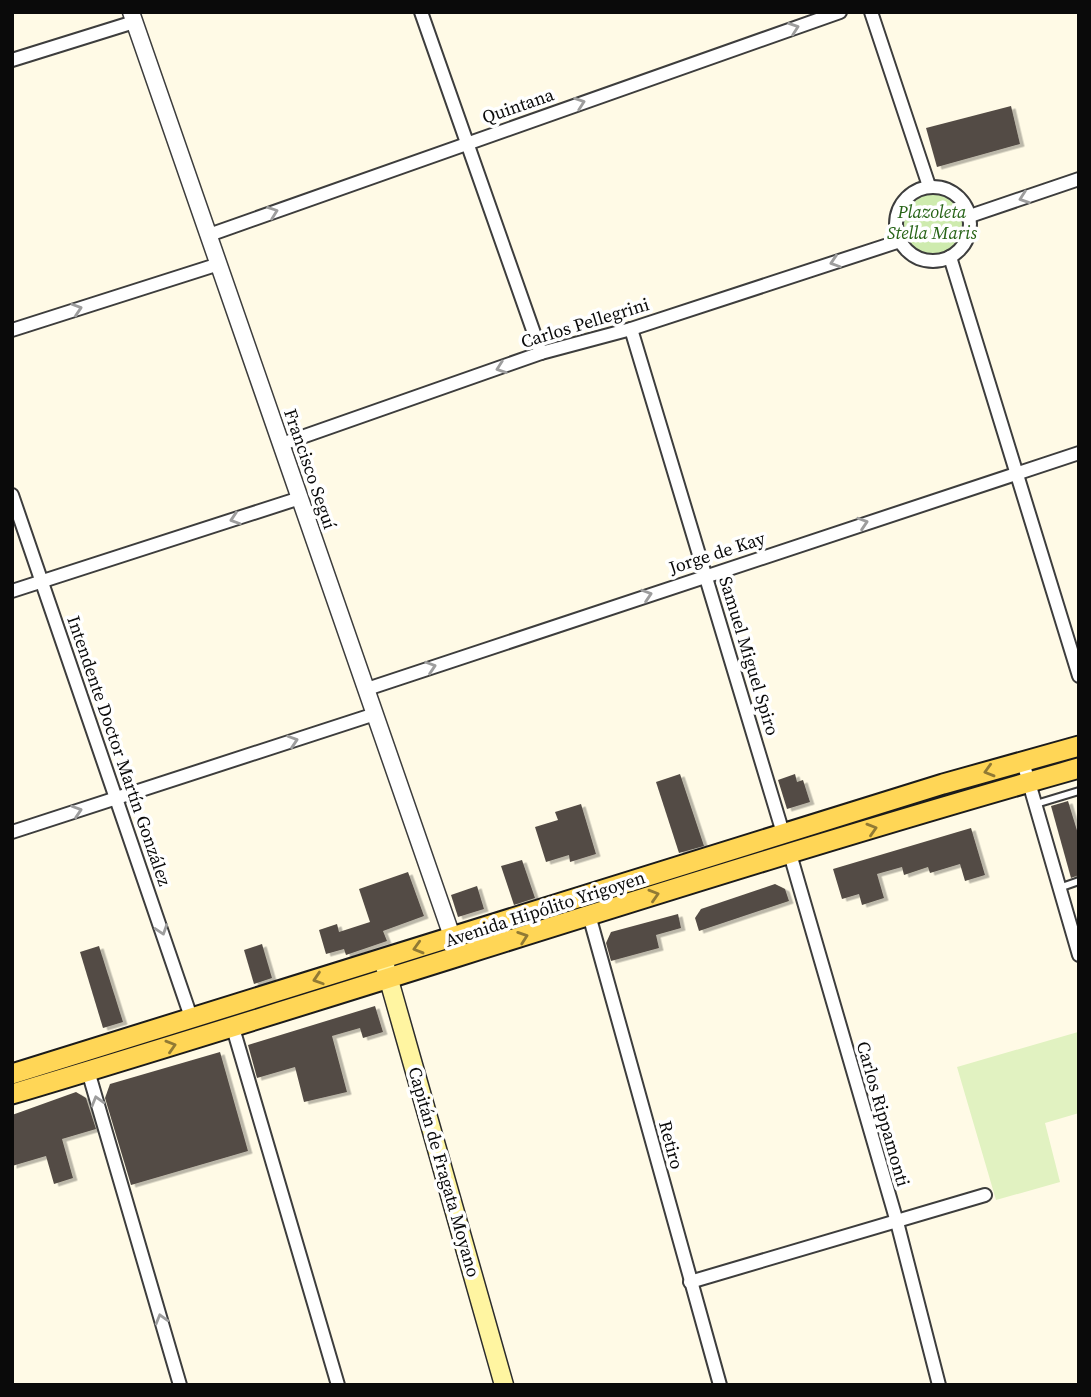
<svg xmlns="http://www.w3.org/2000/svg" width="1091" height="1397" font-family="'Source Serif 4',serif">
	<defs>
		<filter id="shadow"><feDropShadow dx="4.5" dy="2.5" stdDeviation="0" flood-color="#0004"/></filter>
	</defs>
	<rect width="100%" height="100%" fill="#fffae6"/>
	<circle fill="#ceebae" cx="932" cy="223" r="31"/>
	<polygon fill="#e1f2c1" points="1078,1032 1079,1113 1045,1123 1060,1182 996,1200 957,1067"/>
	<g fill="#534b45" filter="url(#shadow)">
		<polygon points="1011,106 1020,144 937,167 926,128"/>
		<polygon points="680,774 704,846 679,853 656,782"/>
		<polygon points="795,774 797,782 803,780 810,802 787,809 778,780"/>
		<polygon points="1068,801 1079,837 1079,875 1071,878 1051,806"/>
		<polygon points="581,804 596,854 570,862 569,855 546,862 535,827 558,820 555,812"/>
		<polygon points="971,828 985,875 965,881 960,864 930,873 928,867 904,875 902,867 877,874 884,898 862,905 859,894 842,899 833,869"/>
		<polygon points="522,860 535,898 514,905 501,866"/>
		<polygon points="408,872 424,916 383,931 387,941 346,955 344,949 326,954 319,930 337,924 339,932 370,922 359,889"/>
		<polygon points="775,884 785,889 789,901 699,931 695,918 701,909"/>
		<polygon points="477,886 484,909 458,917 451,895"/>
		<polygon points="678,914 681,928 656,935 659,948 611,961 606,943 611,932"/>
		<polygon points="262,944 272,978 254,984 244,950"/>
		<polygon points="99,946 123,1022 103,1028 80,952"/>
		<polygon points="375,1006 383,1032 363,1038 360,1028 332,1036 347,1092 304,1102 295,1067 257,1078 248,1045"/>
		<polygon points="220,1052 248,1151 131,1185 105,1098 110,1084"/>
		<polygon points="76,1092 86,1098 96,1129 62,1139 73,1178 54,1184 46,1156 12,1166 12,1115"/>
	</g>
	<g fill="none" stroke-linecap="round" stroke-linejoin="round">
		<g stroke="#3d3d3d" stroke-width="10">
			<g id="service">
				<polyline points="1036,804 1079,791"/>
				<polyline points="1059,888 1079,881"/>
			</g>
		</g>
		<g stroke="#3d3d3d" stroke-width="16">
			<g id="minor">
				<polyline points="421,12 541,353"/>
				<polyline points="871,12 929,186"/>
				<polyline points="12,60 134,22"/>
				<circle cx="933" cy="224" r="37"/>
				<polyline points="970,216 1079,179"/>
				<polyline points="209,235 840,12"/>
				<polyline points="950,257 1079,676"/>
				<polyline points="631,329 783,833"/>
				<polyline points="12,330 219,264"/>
				<polyline points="282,444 541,353 631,329 900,241"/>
				<polyline points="12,495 192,1020"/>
				<polyline points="12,591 300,498"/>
				<polyline points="367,689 1079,453"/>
				<polyline points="1023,762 1079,955"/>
				<polyline points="12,832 375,714"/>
				<polyline points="790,854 897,1222 939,1385"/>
				<polyline points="589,915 720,1385"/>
				<polyline points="233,1028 338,1385"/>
				<polyline points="88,1071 180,1385"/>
				<polyline points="690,1282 985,1195"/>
			</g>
		</g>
		<g stroke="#3d3d3d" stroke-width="19">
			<polyline id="tertiary" points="131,12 455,945"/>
		</g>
		<g stroke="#2c2c2c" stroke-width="21">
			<polyline id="secondary" points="383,959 504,1385"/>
		</g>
		<g stroke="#1b1b1b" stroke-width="23">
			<g id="primary">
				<polyline points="12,1074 943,784 1079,746"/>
				<path d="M12,1094C368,988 721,869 1079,768"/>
			</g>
		</g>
		<use href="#service" stroke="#fff" stroke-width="6"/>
		<use href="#minor" stroke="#fff" stroke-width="12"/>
		<use href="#tertiary" stroke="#fff" stroke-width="16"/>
		<use href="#secondary" stroke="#fff5a1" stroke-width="18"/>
		<use href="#primary" stroke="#ffd656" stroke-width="19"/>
	</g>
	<defs><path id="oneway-chevron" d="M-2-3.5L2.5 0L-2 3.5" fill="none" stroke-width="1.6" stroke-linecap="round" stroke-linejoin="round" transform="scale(1.75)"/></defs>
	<g stroke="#9d9d9d">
		<use href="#oneway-chevron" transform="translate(794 28) rotate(-19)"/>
		<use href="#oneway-chevron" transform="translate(580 103) rotate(-19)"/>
		<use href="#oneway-chevron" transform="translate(1024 198) rotate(161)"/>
		<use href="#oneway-chevron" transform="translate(273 212) rotate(-20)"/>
		<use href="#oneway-chevron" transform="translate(835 262) rotate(162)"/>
		<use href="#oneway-chevron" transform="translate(77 309) rotate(-18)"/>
		<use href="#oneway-chevron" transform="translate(501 368) rotate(161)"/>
		<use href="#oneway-chevron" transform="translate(235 519) rotate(162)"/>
		<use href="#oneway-chevron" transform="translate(863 523) rotate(-18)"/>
		<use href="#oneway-chevron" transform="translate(647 595) rotate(-18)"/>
		<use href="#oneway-chevron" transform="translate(431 667) rotate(-18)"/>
		<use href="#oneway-chevron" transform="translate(293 741) rotate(-18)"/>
		<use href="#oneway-chevron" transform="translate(77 811) rotate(-18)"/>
		<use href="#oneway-chevron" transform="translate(162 930) rotate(72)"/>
		<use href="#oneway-chevron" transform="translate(97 1101) rotate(-106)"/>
		<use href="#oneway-chevron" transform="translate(161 1319) rotate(-106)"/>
	</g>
	<g stroke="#917a34">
		<use href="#oneway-chevron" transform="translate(989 771) rotate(164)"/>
		<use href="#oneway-chevron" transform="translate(872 829) rotate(-17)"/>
		<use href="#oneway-chevron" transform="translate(654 895) rotate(-17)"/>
		<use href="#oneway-chevron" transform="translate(523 937) rotate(-19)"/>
		<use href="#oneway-chevron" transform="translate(418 948) rotate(164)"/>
		<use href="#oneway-chevron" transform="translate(318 979) rotate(162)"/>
		<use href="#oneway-chevron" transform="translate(171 1046) rotate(-17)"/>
	</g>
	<g text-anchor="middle" stroke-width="7" stroke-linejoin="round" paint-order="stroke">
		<g font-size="18" fill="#0a0a0a" stroke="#fff">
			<text transform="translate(518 106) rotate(-19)" y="6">Quintana</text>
			<text transform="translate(585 323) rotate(-17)" y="6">Carlos Pellegrini</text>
			<text transform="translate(310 469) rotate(71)" y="6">Francisco Seguí</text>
			<text transform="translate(717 553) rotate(-18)" y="6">Jorge de Kay</text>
			<text transform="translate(749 656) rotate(73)" y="6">Samuel Miguel Spiro</text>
			<text transform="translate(119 751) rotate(71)" y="6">Intendente Doctor Martín González</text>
			<text transform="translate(545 909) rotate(-18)" y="6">Avenida Hipólito Yrigoyen</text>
			<text transform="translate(883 1114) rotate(74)" y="6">Carlos Rippamonti</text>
			<text transform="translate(671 1145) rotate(75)" y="6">Retiro</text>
			<text transform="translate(444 1172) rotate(74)" y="6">Capitán de Fragata Moyano</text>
		</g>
		<g font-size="18" font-style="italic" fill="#276417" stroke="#fff">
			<text x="932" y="218">Plazoleta<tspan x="932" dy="21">Stella Maris</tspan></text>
		</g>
	</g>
	<rect width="1091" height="1397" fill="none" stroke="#0a0a0a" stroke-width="28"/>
</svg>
